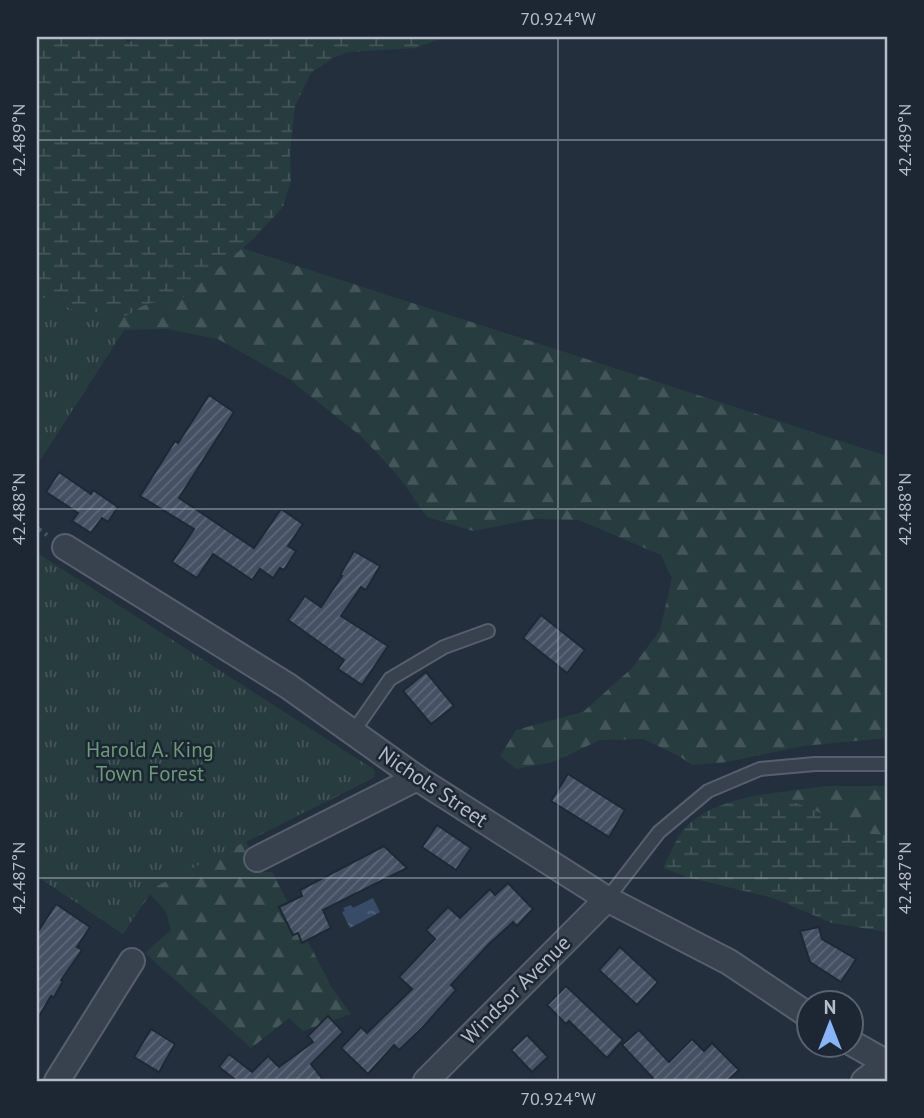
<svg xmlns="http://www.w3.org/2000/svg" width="924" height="1118" font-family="'PT Sans',sans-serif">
	<defs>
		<pattern id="forest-firs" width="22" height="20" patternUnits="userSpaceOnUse" patternTransform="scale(1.75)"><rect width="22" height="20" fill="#263c3f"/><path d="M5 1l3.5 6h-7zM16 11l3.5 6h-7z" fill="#435659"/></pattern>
		<pattern id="wetland-marsh" width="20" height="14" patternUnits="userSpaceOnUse" patternTransform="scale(1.75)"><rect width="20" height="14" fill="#263c3f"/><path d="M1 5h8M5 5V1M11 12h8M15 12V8" fill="none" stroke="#435659"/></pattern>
		<pattern id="park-tufts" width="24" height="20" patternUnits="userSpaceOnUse" patternTransform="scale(1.75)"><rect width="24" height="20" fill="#263c3f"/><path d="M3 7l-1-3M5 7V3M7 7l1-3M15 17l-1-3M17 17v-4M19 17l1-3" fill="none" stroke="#435659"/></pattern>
		<pattern id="water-ripples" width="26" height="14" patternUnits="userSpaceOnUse" patternTransform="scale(1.75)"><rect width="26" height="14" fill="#394c67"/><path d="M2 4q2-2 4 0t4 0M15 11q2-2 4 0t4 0" fill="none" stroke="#53647b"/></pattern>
		<pattern id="building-hatch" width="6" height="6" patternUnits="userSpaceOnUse" patternTransform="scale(1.75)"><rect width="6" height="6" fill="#455162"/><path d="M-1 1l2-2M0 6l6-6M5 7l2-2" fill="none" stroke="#5d6877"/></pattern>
	</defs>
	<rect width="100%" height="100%" fill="#242f3e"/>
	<g fill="url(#forest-firs)">
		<polygon points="37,182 887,456 887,738 803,746 727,762 692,765 679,756 643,739 600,740 553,762 516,769 500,756 516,730 583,712 632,668 660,630 672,578 661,555 579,520 534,519 473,531 427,517 399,477 362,437 289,379 218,339 167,329 124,330 37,465"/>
		<polygon points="37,553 375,771 373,778 246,842 260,872 272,872 332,988 351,1014 303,1031 289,1018 251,1048 145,953 171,930 166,912 150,894 123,934 37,876"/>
		<path d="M825,786H887V835C856,836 837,820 809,808C795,802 781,798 766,794Z"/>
	</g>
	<g fill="url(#wetland-marsh)">
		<path d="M37,37H121L128,42L143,37H445L416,48L348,52L333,58L311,73L295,106L290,151L291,181L283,207L249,243L182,298C172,304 160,300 148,304C137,307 129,317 117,319C102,315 91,306 76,315L37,361Z"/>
		<path d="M766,794C781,798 795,802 809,808C837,820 856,836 887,835V932L832,923L773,898L687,877L663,868C669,857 674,843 681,833C699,808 737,799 766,794Z"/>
	</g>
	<g fill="url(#park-tufts)">
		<polygon points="37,295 124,330 37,465"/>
		<polygon points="37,553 373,769 375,771 374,777 153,888 123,934 37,876"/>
	</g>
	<polygon fill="url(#water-ripples)" points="373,898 380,912 350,928 342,912 345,911 343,908 351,905 353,908"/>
	<g fill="url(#building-hatch)" stroke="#1f2835" stroke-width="2">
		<polygon points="209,395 234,412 179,498 254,548 281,509 303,524 288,546 296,551 284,570 280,568 273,578 260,569 252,580 213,554 197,578 172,562 194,529 140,496 175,441 178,443"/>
		<polygon points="59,472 91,494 93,490 118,507 108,522 102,518 91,533 72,521 78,513 46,492"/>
		<polygon points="354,551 380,566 366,590 361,587 341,616 388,646 362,685 338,669 344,660 288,620 305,596 321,607 342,576 340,575"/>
		<polygon points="541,615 585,650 567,673 523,638"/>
		<polygon points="426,672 454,706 431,724 403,691"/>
		<polygon points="568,774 625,810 609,837 551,801"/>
		<polygon points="437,825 471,848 456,870 422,847"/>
		<polygon points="384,846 407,868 323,910 331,928 302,943 298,933 293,935 279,907 302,896 300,890"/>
		<polygon points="508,883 533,909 517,926 513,922 488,945 451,985 456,990 422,1028 399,1050 394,1045 368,1074 341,1048 361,1027 367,1033 412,989 399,977 435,939 426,930 448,907 460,918 490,889 495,895"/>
		<polygon points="56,904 90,927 77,947 82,950 61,980 63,981 54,997 51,996 37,1020 37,933"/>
		<polygon points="819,927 822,939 856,959 841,982 810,962 800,931"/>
		<polygon points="620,947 658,982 637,1005 599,970"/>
		<polygon points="566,986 623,1040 607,1058 569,1021 566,1024 547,1005"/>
		<polygon points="328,1016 343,1032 311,1064 324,1081 237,1081 219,1067 229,1054 252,1072 268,1056 279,1067 313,1042 308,1036"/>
		<polygon points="151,1029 175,1044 159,1072 134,1057"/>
		<polygon points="639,1030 669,1062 692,1039 704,1051 712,1043 739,1070 727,1081 649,1081 653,1078 622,1045"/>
		<polygon points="527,1035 548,1057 532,1072 511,1050"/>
	</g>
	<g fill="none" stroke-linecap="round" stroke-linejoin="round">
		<g stroke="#565f6c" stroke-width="16">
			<g id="service">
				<polyline points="353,732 390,679 444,647 488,631"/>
				<polyline points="607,899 659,832 708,791 760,769 815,764 887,764"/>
			</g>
		</g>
		<g stroke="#565f6c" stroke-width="28">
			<g id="minor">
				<polyline points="65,547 288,686 417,778 607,899 729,962 808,1015"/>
				<polyline points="257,859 417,778"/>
				<polyline points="850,1042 887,1063 864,1081"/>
				<polyline points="57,1081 132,961"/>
				<polyline points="426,1081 607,899"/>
			</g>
		</g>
		<polyline stroke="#44595c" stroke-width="4.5" stroke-dasharray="5 5" stroke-linecap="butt" points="37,528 47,535"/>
		<use href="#service" stroke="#38414e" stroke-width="12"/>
		<use href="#minor" stroke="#38414e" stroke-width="24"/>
	</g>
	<path fill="none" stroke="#b4bcc9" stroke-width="2" stroke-opacity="0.45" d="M558,37V1081M37,140H887M37,509H887M37,878H887"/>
	<g text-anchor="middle" stroke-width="5" stroke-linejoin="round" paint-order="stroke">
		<g font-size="21" fill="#6b9a76" stroke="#1d2633">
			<text x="150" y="757">Harold A. King<tspan x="150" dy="24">Town Forest</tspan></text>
		</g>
		<g font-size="21" fill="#b4bcc9" stroke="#1d2633">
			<text transform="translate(433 787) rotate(34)" y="7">Nichols Street</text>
			<text transform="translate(516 990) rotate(-45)" y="7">Windsor Avenue</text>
		</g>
	</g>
	<rect width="924" height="1118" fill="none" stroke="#1d2633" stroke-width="77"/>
	<g transform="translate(830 1024)"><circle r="33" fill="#1d2633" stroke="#59626f" stroke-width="2"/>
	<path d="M0-5L12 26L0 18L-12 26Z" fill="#8ab4f8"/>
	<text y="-10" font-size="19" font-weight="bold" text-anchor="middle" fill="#b4bcc9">N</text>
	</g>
	<rect x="38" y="38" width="848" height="1042" fill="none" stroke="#b4bcc9" stroke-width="2.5"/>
	<g font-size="18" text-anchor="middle" fill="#b4bcc9">
		<text x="558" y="25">70.924°W</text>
		<text transform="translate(19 140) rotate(-90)" y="6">42.489°N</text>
		<text transform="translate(905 140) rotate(-90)" y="6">42.489°N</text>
		<text transform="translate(19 509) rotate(-90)" y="6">42.488°N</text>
		<text transform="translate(905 509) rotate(-90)" y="6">42.488°N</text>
		<text transform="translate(19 878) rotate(-90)" y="6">42.487°N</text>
		<text transform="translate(905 878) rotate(-90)" y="6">42.487°N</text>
		<text x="558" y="1105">70.924°W</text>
	</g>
</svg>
